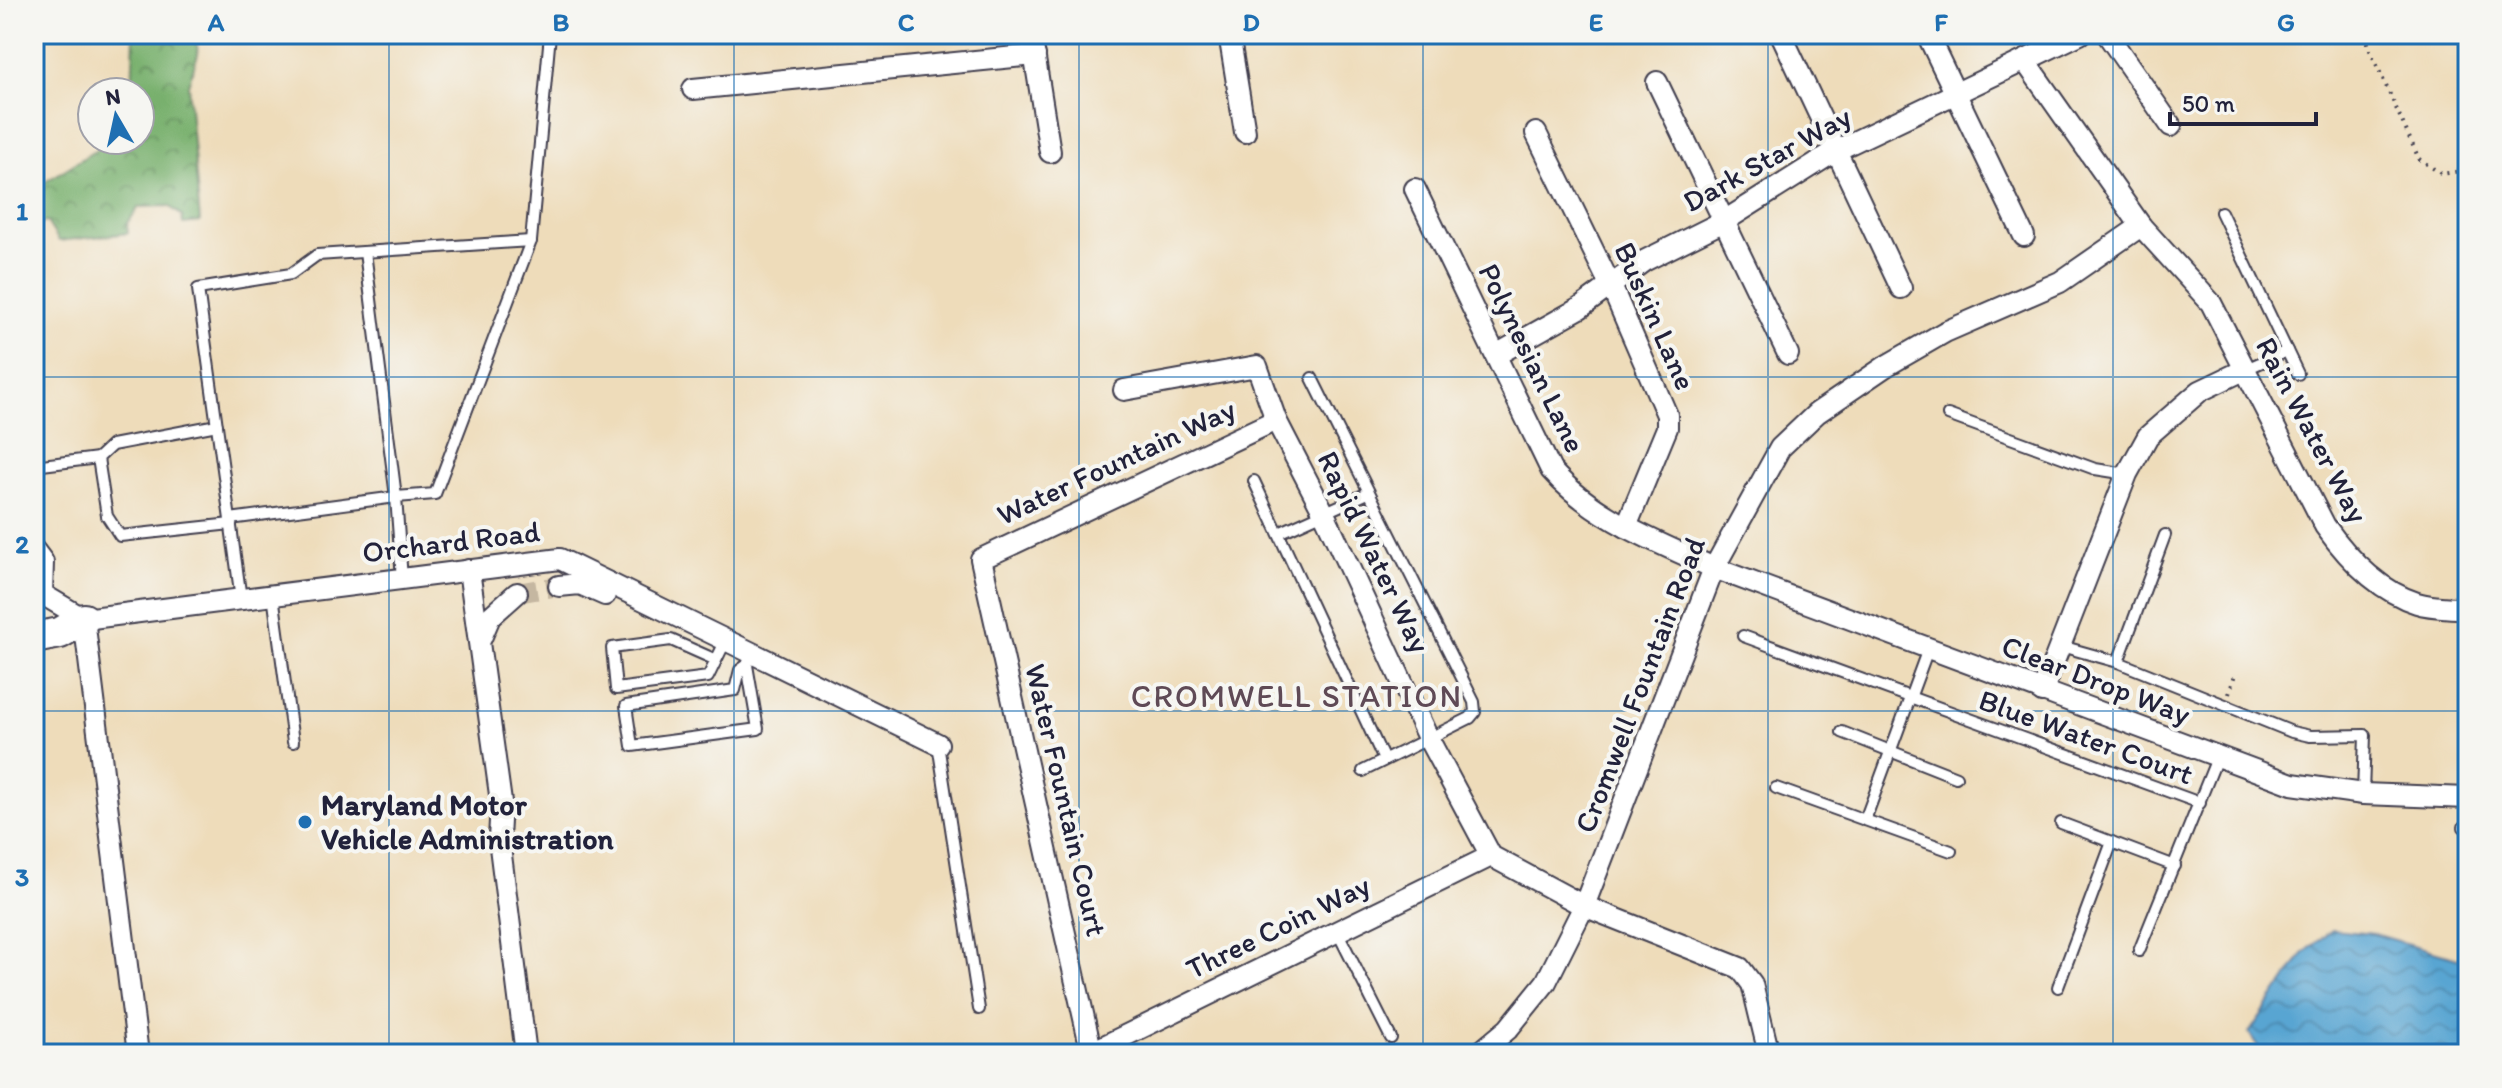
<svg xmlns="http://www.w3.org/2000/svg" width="2502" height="1088" font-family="Itim,sans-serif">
	<defs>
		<pattern id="forest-crowns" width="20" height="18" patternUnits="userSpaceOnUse" patternTransform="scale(2)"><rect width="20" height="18" fill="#78b06d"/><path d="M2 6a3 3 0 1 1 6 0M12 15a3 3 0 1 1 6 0" fill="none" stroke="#628f5b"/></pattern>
		<pattern id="water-waves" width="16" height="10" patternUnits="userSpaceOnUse" patternTransform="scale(2)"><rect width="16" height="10" fill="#59a5d2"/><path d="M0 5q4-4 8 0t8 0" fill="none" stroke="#4986ac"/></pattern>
	</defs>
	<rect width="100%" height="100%" fill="#f6f6f2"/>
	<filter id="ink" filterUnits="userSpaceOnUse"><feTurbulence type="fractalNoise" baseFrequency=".0125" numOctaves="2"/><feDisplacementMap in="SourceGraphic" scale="16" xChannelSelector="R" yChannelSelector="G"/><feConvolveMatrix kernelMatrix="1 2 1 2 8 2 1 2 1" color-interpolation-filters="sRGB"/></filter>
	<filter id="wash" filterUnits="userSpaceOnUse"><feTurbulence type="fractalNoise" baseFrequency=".006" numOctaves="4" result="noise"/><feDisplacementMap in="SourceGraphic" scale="32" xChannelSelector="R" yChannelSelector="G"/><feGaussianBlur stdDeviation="1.8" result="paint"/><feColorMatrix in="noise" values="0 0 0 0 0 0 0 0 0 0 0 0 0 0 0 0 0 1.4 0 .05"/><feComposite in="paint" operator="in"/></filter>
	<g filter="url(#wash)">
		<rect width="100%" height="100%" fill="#eedcba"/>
		<polygon fill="url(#forest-crowns)" stroke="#4d6954" stroke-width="2" points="134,34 186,34 197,45 198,54 188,85 200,222 183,224 182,216 169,206 139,207 127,224 128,233 59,241 47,222 34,224 34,189 112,140 140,140 140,92 132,92"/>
		<polygon fill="url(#water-waves)" stroke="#3e6486" stroke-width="2" points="2332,930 2374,934 2468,961 2468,1054 2263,1054 2249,1033 2304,953"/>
	</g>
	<g filter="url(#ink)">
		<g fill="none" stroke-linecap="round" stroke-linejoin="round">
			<polyline stroke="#c5b7a1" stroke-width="20" stroke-dasharray="20 10" stroke-linecap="butt" points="517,593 559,586"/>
			<g stroke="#413e4e" stroke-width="14">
				<g id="lane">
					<polyline points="2221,212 2298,374"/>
					<polyline points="531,241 550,34"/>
					<polyline points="2246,369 2287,351"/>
					<polyline points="1312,378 1474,702 1475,712 1470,718 1363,771"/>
					<polyline points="1948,415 2095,469 2127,474"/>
					<polyline points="217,425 112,445 98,458 107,516 120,536 231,524"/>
					<polyline points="34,466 98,458"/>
					<polyline points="1254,481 1384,760"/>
					<polyline points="230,519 396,497 365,252"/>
					<polyline points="1279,533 1368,493"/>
					<polyline points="273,595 293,742"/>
					<polyline points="241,599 198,289 291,274 317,255 531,241 435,494 396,497 402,579"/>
					<polyline points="1743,636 2200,803"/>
					<polyline points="2061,646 2118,662 2292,732 2310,736 2365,735 2363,794"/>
					<polyline points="716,660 671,640 612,648 616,689 708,677 726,640"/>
					<polyline points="2118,662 2165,535"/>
					<polyline points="747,665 758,729 632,746 626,706 735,690 740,670 747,665 752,653"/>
					<polyline points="1842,732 1956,777"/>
					<polyline points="938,744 979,1009"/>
					<polyline points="1776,788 1951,851"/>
					<polyline points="1865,820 1928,649"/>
					<polyline points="2061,823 2175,866"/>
					<polyline points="2464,827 2468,827"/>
					<polyline points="1338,933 1391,1038"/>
					<polyline points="2139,951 2217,758"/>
					<polyline points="2058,987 2112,842"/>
				</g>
			</g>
			<g stroke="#413e4e" stroke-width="24">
				<g id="street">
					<polyline points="1031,34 1050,152"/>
					<polyline points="1229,34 1245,132"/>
					<polyline points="1781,34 1901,288"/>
					<polyline points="1927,34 2024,236"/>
					<polyline points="2107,34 2171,126"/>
					<path d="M2025,61L2141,226L2211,303L2325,526C2347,557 2379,591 2417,603C2432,608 2452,607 2468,609"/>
					<polyline points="1657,82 1788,354"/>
					<polyline points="693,89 1035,55"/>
					<polyline points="1536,133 1615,295 1667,415 1667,428 1626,527"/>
					<path d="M1415,189L1551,470C1593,518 1657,542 1714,568L2292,784L2363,794L2468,798"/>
					<polyline points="1496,355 1580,308 1644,261 1726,220 1837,150 2080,34"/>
					<polyline points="1124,390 1257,366 1276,420 1323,511 1428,738 1491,856 1584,906 1740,968 1752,984 1769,1054"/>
					<polyline points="34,550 43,562 42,594"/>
					<polyline points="469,570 501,802 499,839 526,1054"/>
					<polyline points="559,586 580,584 605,595"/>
					<polyline points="34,593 42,594 84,619 560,559 938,744"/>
					<polyline points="84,619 138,1054"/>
					<polyline points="481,638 490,617 517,593"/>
					<polyline points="2042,692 2127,474 2148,436 2200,391 2246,369"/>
					<polyline points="1092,1052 1491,856"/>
					<polyline points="1092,1054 981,559 1276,420"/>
					<polyline points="1478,1054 1508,1029 1546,982 1584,906 1714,568 1780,448 1817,413 1886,366 1945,332 2060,282 2141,226"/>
				</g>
			</g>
			<g stroke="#413e4e" stroke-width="34">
				<polyline id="primary" points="34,638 60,633 84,619"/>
			</g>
			<g stroke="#413e4e" stroke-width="4" stroke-dasharray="2 6" stroke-linecap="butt">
				<polyline points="2366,34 2369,48 2419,159 2442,174 2468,170"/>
				<polyline points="2229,694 2235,674"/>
			</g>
			<use href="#lane" stroke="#fff" stroke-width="10"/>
			<use href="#street" stroke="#fff" stroke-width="20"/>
			<use href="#primary" stroke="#fff" stroke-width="30"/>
		</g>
	</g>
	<path fill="none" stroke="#1f6fb2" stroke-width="2" stroke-opacity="0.55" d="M389,34V1054M734,34V1054M1079,34V1054M1423,34V1054M1768,34V1054M2113,34V1054M34,377H2468M34,711H2468"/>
	<circle fill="#1f6fb2" stroke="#f6f6f2" stroke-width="3" cx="305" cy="822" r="8"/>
	<g text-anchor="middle" stroke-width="8" stroke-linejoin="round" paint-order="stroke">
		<g font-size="30" fill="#22223b" stroke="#f6f6f2">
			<text transform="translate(1767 159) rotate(-29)" y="10">Dark Star Way</text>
			<text transform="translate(1655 316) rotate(66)" y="10">Buskin Lane</text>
			<text transform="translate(1532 358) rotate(64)" y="10">Polynesian Lane</text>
			<text transform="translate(2312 430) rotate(62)" y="10">Rain Water Way</text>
			<text transform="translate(1116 462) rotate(-25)" y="10">Water Fountain Way</text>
			<text transform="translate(451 542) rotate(-7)" y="10">Orchard Road</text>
			<text transform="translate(1374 552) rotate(64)" y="10">Rapid Water Way</text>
			<text transform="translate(2096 680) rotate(21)" y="10">Clear Drop Way</text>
			<text transform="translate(1640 685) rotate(-69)" y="10">Cromwell Fountain Road</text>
			<text transform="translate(2086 737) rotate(20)" y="10">Blue Water Court</text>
			<text transform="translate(1066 800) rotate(77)" y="10">Water Fountain Court</text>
			<text transform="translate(1278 927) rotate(-26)" y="10">Three Coin Way</text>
		</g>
		<g font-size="30" font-weight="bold" fill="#22223b" stroke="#f6f6f2" text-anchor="start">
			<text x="321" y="815">Maryland Motor<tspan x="321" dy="34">Vehicle Administration</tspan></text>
		</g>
		<g font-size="32" letter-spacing="2" fill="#5f4a56" stroke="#f6f6f2">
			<text x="1297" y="707">CROMWELL STATION</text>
		</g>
	</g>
	<rect width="2502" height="1088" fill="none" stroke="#f6f6f2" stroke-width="88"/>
	<g transform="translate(116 116) rotate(351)"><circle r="38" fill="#f6f6f2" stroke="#a1a1a9" stroke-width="2"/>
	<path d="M0-6L14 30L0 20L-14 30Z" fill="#1f6fb2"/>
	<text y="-12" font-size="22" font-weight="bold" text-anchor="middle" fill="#22223b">N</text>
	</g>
	<path d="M2170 112v12h146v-12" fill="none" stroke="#22223b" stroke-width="4"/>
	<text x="2182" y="112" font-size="24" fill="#22223b" stroke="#f6f6f2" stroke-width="6" paint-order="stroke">50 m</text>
	<rect x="44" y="44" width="2414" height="1000" fill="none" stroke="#1f6fb2" stroke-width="3"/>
	<g font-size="26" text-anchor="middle" font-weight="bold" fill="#1f6fb2">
		<text x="216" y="31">A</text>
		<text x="561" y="31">B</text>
		<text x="906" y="31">C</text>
		<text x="1251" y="31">D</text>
		<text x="1596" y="31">E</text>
		<text x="1941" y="31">F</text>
		<text x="2286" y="31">G</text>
		<text x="22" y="220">1</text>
		<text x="22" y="553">2</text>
		<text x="22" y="886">3</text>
	</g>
</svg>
